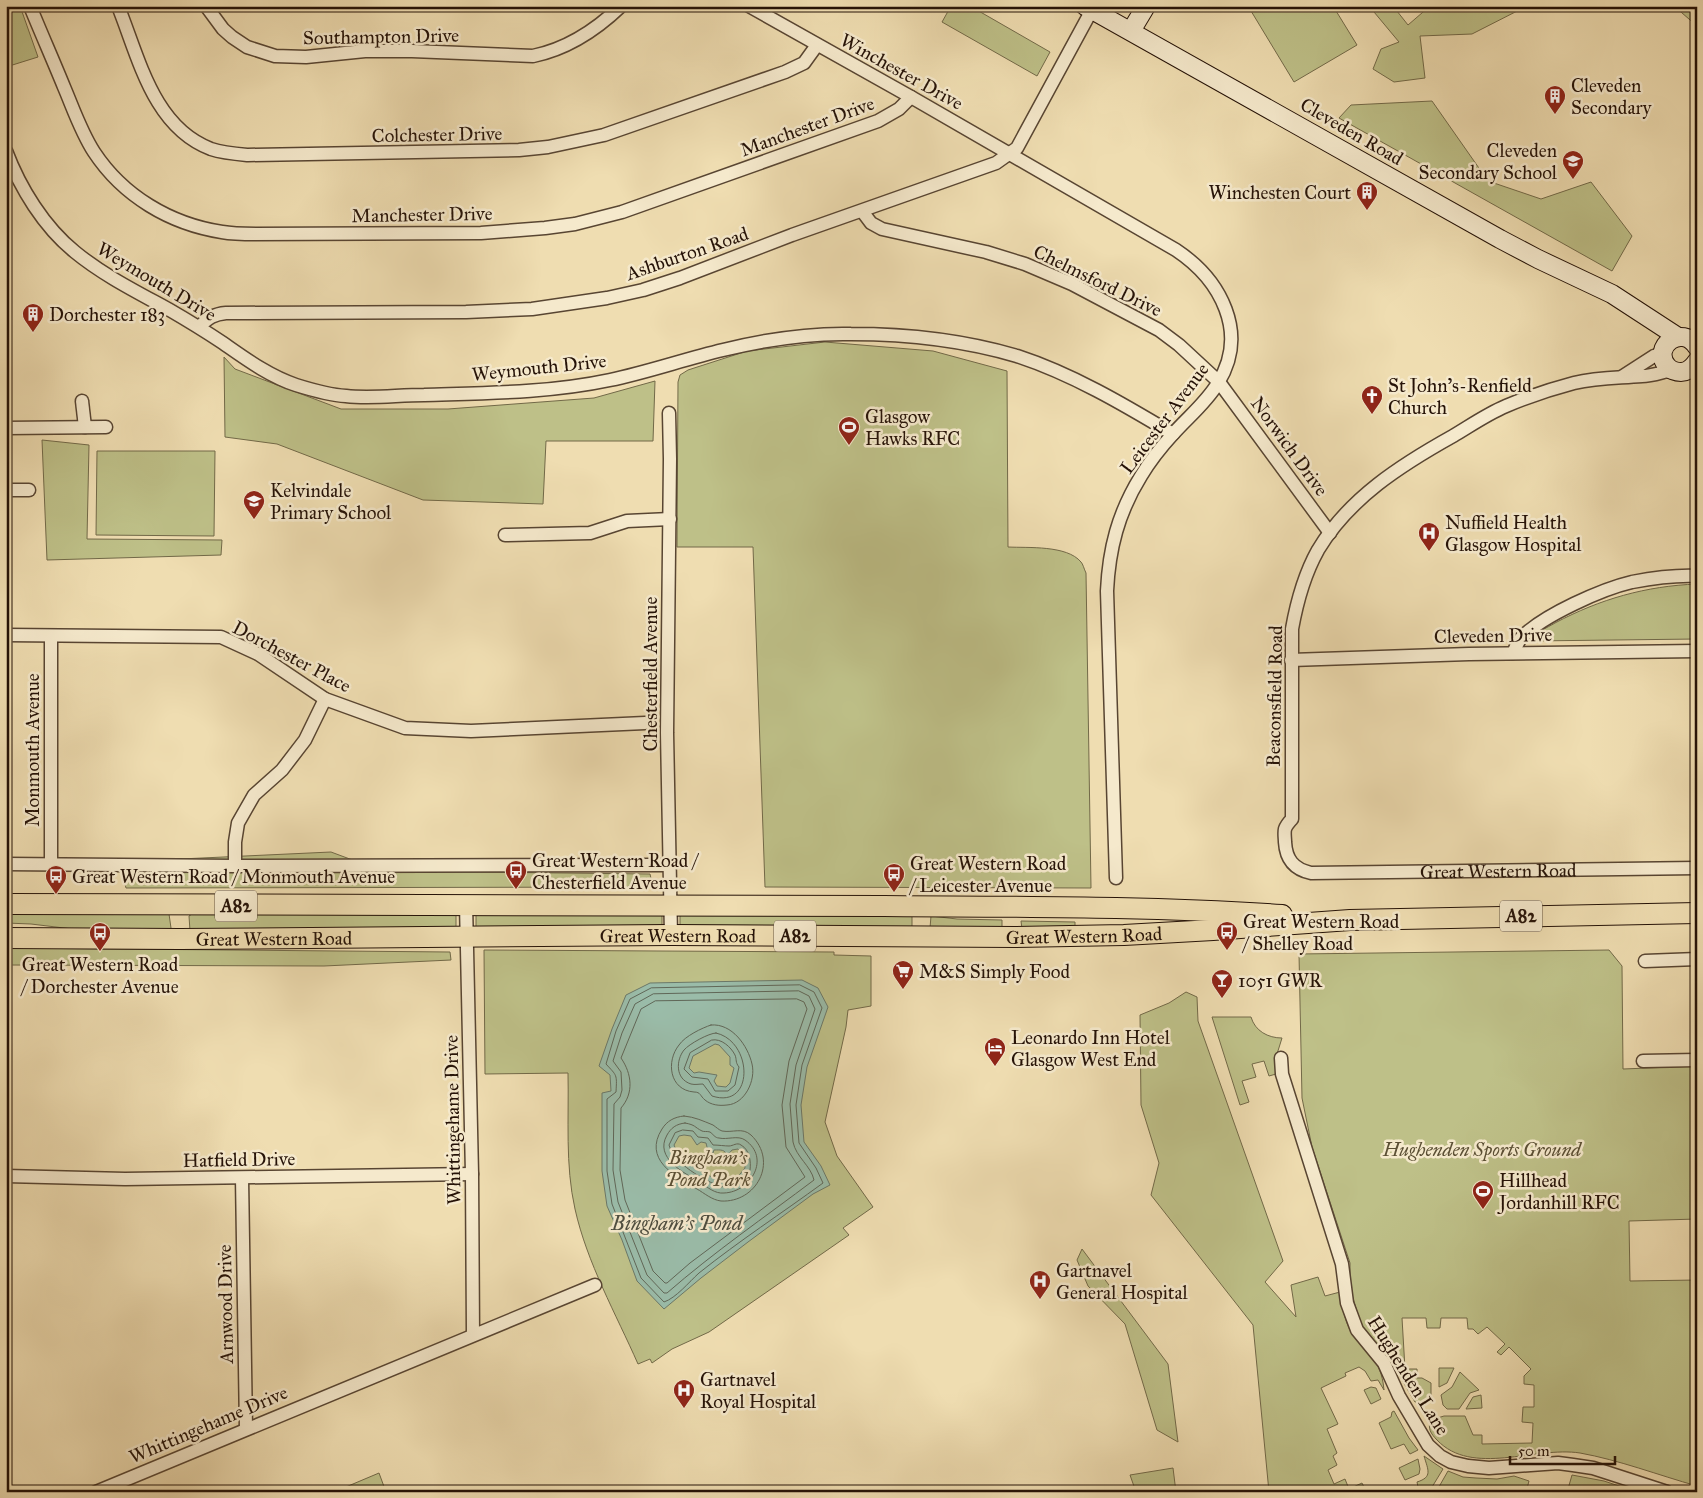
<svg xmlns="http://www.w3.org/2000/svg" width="1703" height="1498" font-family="'IM FELL Great Primer',serif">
	<rect width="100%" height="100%" fill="#efddb1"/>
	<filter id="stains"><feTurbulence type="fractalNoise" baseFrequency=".004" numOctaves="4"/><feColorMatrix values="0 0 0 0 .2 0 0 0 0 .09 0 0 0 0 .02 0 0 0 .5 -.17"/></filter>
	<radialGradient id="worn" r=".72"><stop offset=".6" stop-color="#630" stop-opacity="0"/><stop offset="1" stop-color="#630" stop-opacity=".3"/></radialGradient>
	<g fill="#bec088" stroke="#726948">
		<polygon points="6,6 20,6 38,57 6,67"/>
		<polygon points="951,6 970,6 1050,52 1037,76 942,22"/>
		<polygon points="1248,6 1333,6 1357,45 1294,82"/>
		<polygon points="1369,6 1393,6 1408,25 1430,6 1527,6 1472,34 1420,36 1425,78 1394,82 1373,69 1381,49 1399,42"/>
		<polygon points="1674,6 1697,6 1697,26"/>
		<polygon points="1432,101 1488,181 1541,199 1591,182 1632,236 1612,271 1339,118 1351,105"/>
		<path d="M825,342L933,351L1007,371L1008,547C1028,548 1067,545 1081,562C1083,564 1084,569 1086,573L1091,888L765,887L753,547H677L678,382L680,375L688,370L747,351Z"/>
		<polygon points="224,357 235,369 341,409 448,409 594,398 655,381 653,441 546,441 543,504 423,500 277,444 225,437"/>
		<polygon points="42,440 89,445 87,539 222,540 221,555 47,560"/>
		<polygon points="97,451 215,451 214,536 96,535"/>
		<path d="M1697,584V639L1531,641C1535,632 1547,628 1555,623C1600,599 1646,586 1697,584Z"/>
		<polygon points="331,852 382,871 650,874 653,887 126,888 123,877 159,860"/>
		<polygon points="479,911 662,913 662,926 480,929 476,927 476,916"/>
		<polygon points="6,913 169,914 171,928 169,930 89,931 31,924 6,923"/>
		<polygon points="680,913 912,915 912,928 680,926"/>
		<polygon points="192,914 456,915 456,926 455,929 190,931 189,916"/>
		<polygon points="931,916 957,919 1002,920 1002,929 930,928"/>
		<polygon points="1021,921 1075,922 1075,930 1022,929"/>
		<polygon points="6,948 450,952 451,960 324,966 6,965"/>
		<path d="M484,950L834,952V955L871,956V1006L848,1010L846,1027L825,1122L837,1156L873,1207L843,1228L849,1235L709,1332L672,1349L652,1363L650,1359L638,1364C616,1314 587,1263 575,1209C565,1165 569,1118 568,1073L485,1074Z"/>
		<path d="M1609,950L1622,966L1623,1069L1697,1066V1219L1629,1221L1630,1281L1697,1280V1486C1658,1475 1619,1460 1580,1453C1535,1446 1472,1477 1437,1440C1431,1434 1427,1428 1431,1420L1444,1416H1465L1473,1435H1482V1444L1532,1443L1533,1423L1522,1422L1523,1407H1534V1385L1524,1384V1376L1531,1369L1509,1347L1501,1355L1497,1352L1505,1344L1487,1327L1478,1334L1473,1329H1468L1467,1318H1441L1440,1328H1427L1426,1318H1402L1405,1369H1417V1378H1422L1431,1383V1398L1421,1404L1415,1402L1388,1356L1371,1339L1362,1326L1358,1315L1350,1288V1263L1312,1147L1302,1098L1299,954Z"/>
		<path d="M1186,992L1197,997L1198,1021L1283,1261L1265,1282L1296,1317L1291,1285L1318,1277L1325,1296L1340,1292C1342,1305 1344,1318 1350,1330C1365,1356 1381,1356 1384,1390L1378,1380L1371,1381L1365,1371L1359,1367L1345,1373L1346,1376L1321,1388L1338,1424L1327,1429L1337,1453L1333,1456L1337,1465L1328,1470L1334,1484L1345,1479L1349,1489L1362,1483L1364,1487L1352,1492H1269L1253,1325L1151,1195L1159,1163L1141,1105L1140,1015L1169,1003Z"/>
		<path d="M1212,1017H1251C1255,1031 1268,1038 1282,1038L1277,1054L1276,1074L1269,1076L1264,1061L1252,1064L1256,1077L1242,1081L1249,1102L1240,1105Z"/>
		<polygon points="1082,1249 1168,1364 1178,1442 1157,1430 1125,1324 1088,1286 1077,1260"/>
		<polygon points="1439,1368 1454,1368 1447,1383 1439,1387"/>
		<polygon points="1460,1372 1479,1390 1470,1393 1459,1409 1447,1409 1443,1405 1441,1395 1452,1387"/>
		<polygon points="1371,1387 1376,1388 1381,1399 1371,1404 1364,1390"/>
		<polygon points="1481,1395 1482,1408 1466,1409 1473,1397"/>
		<polygon points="1394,1411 1409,1438 1418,1450 1410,1454 1404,1444 1391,1449 1379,1423 1391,1417 1392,1412"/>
		<path d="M1424,1456L1443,1469L1429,1492H1419L1417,1482C1433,1477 1428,1470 1424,1456Z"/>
		<polygon points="1418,1459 1420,1469 1419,1474 1405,1480 1399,1468"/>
		<polygon points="1173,1468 1176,1492 1136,1492 1130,1475"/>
		<polygon points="1448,1471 1463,1477 1476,1478 1497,1479 1514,1476 1529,1481 1526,1492 1436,1492"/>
		<polygon points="379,1473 386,1492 334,1492"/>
		<polygon points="1572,1475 1604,1481 1637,1492 1565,1492 1568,1489"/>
	</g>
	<path fill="#9abca9" stroke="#6b7868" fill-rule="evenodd" d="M802,980L818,988L828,1007L807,1067L801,1105L804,1142L821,1166L830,1185L813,1194L748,1242L701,1278L664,1309L637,1281L622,1240L607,1206L602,1171V1093L611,1091L610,1075L599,1066L612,1029L626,995L650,983ZM715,1044L719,1045L730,1057V1065L734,1068L730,1083L726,1087L717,1086L714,1081L717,1075L699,1072L694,1073L689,1068L693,1056ZM684,1135L691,1136L697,1145L701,1142L706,1143L708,1151L713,1153L714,1150C721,1150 725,1149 727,1156L732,1150L738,1149L744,1156L745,1168L736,1179L721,1182C706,1173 680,1163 674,1145L679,1136Z"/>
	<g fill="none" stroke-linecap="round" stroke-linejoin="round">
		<g stroke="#606758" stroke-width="1">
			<path d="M800,985L814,992L822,1008L802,1065L796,1105L799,1143L816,1168L823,1183C782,1213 739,1241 699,1273C689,1282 676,1298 664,1302L641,1278L612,1204L607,1171V1099L616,1092C617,1074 617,1076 606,1064L616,1031L630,999L651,988Z"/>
			<path d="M799,991L809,996L815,1009L796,1065L790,1104L793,1142C796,1157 811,1166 814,1180C765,1217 714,1252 667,1293H664L647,1275L618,1202L613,1170L614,1104L620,1097L622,1090L621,1072L613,1061L622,1033L635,1004L653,994Z"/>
			<path d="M797,999L804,1002L807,1009L789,1061L782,1105L786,1147L805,1177L690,1263L667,1283H665L653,1271L625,1200L620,1170L621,1108C634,1093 632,1074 621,1058L641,1009L655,1001Z"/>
			<path d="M711,1025C732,1023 748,1046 752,1064C756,1080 745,1104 727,1105C719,1106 711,1105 705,1100C700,1096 701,1092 694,1092C669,1090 666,1061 679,1045C685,1036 702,1028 711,1025Z"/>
			<path d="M716,1033C753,1041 755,1110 712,1096L703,1084C699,1084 695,1085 691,1084C675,1079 676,1060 684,1050C689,1044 709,1033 716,1033Z"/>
			<path d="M712,1040C721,1038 731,1047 735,1055C737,1060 735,1062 739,1067L735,1085L728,1091H715L708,1079L692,1077L684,1069L690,1053Z"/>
			<path d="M684,1116C695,1117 703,1121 713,1125C716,1127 719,1130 722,1131C733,1133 742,1127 751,1135C779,1162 756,1203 721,1201C712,1200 704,1193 697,1189C674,1176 643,1159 662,1129C667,1121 674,1117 684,1116Z"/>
			<path d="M685,1123C696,1125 694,1127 702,1131C704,1132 707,1131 710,1132C713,1134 715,1138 719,1138C727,1140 738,1135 745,1140C771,1158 751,1192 724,1193C715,1194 707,1187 700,1182C684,1173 654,1158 667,1135C671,1128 676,1124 685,1123Z"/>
			<path d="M683,1130L693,1131L698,1137L708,1138L713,1145C718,1145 725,1146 729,1146C733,1146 737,1142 741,1145C750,1150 751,1162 750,1170L739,1183L721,1187C704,1180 674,1164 669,1145L675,1133Z"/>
		</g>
		<g stroke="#584532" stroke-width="15">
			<g id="street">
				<path d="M30,6C41,33 53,60 64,87C73,108 81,132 94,152C123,196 170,224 222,232C233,234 245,234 256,234L481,233L545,228L575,224L622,212L878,121L899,109L911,97"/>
				<path d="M118,6C139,58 153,127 211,149C223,153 236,154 248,155L519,150L548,147L604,135L785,72L804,63L817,45"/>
				<path d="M206,6L223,29L232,37L247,47L275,56L306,57L365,51H412L533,56C567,49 596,30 621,6"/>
				<path d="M749,6L911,97L1176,250C1221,280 1249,333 1218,383C1206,403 1188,417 1173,434C1161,447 1150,461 1141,476C1118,513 1109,549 1107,591L1116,878"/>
				<path d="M6,151C20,188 44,227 75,252C103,275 137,292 168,309C187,320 205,331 223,343C246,359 269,376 296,385C312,390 329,395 346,396C371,399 398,395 424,395C486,393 549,393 610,380C648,372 685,359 723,350C764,340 808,333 851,334C906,334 963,340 1017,356C1072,374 1123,404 1173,434"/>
				<polyline points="862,211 871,223 882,229 986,252 1025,264 1072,284 1159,330 1179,345 1219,382 1330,533"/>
				<path d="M199,327C208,318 214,314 226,313L466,312L532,309L607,298L643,290L680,278L792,235L996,163L1017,148L1094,6"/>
				<path id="s1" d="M1672,370C1662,372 1652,376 1642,376C1618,378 1598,377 1574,383C1555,388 1525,398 1506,406C1487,414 1470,426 1453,436C1401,465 1349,498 1318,550C1304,575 1297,601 1292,629V819C1289,822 1286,826 1285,829C1284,833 1285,838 1285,842C1286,859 1293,869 1311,873L1697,868"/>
				<polyline points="1623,376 1654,356 1663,353"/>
				<polyline points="82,401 85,427"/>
				<polyline points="669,413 670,459 667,733 671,935"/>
				<polyline points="6,428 106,427"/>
				<polyline points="6,490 29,490"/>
				<polyline points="505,535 590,533 627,521 670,519"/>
				<polyline points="6,635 221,637 258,654 325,699 405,728 471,731 645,723"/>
				<polyline points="51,636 51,864"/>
				<path d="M1513,653C1516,647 1518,641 1522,637C1544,615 1602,589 1632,582C1653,578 1675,575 1697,576"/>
				<polyline points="1291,660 1469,654 1697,651"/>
				<polyline points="6,864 235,866 669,865"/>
				<polyline points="235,866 235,842 238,823 254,795 282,770 305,740 325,699"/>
				<polyline points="466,904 472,1174 473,1335"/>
				<polyline points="1645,961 1697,959"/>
				<polyline points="1281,1058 1282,1074 1342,1264 1347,1303 1357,1330 1384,1363 1399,1396 1428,1445 1440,1456 1451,1462 1468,1466 1489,1468 1558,1463 1573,1465 1593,1468 1667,1492"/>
				<polyline points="1643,1061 1697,1060"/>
				<polyline points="6,1176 125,1179 472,1174"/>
				<polyline points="242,1178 246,1429"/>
				<polyline points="96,1492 595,1285"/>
			</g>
		</g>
		<g stroke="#251207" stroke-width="20">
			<g id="secondary">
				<polyline points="1085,6 1500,239 1538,259 1612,294 1678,337"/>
				<polyline points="1131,31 1146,6"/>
				<path d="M1697,347C1682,323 1651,347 1667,366C1670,370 1676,372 1681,372C1688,372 1693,367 1697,361"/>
			</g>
		</g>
		<g stroke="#251207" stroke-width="22">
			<g id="primary">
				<path d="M6,904C299,907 592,903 884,906C1017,907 1149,906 1282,915"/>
				<path id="s2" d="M6,938L180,939L671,935L1014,937L1124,935L1213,930L1350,920L1697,913"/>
			</g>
		</g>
		<use href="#street" stroke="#f5e9cc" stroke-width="12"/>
		<use href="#secondary" stroke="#f5e9cc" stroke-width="18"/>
		<use href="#primary" stroke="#efddb1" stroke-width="20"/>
	</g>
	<defs>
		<g id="building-pin" transform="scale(1.125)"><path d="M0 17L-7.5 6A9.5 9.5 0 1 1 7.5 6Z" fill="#8f2418" stroke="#f5e9cc"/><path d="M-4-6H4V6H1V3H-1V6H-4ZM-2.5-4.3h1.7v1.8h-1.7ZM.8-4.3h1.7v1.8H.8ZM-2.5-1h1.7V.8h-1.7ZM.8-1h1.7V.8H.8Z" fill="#fff"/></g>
		<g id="school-pin" transform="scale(1.125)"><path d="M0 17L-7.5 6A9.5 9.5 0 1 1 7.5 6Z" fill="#8f2418" stroke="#f5e9cc"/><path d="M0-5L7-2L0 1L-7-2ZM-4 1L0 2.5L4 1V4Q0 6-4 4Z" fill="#fff"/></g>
		<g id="church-pin" transform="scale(1.125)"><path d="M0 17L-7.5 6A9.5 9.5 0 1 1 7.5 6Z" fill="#8f2418" stroke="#f5e9cc"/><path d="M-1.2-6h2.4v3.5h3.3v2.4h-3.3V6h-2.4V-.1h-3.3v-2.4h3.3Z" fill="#fff"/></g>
		<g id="stadium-pin" transform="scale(1.125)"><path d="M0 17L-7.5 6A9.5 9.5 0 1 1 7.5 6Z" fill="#8f2418" stroke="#f5e9cc"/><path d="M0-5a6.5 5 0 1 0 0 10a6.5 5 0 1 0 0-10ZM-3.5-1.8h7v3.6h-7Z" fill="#fff"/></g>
		<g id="hospital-pin" transform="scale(1.125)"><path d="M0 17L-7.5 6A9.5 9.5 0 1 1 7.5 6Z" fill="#8f2418" stroke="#f5e9cc"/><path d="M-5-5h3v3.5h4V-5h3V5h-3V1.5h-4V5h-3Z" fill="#fff"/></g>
		<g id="bus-pin" transform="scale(1.125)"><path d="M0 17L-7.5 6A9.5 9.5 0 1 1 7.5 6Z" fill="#8f2418" stroke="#f5e9cc"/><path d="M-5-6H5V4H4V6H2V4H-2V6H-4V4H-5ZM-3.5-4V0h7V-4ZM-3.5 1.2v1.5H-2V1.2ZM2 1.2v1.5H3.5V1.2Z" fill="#fff"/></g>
		<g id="supermarket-pin" transform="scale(1.125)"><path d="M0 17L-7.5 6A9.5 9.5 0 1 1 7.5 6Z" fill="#8f2418" stroke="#f5e9cc"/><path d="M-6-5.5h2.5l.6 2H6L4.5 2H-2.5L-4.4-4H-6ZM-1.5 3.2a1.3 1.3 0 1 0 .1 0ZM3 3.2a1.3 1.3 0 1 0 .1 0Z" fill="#fff"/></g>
		<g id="bar-pin" transform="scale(1.125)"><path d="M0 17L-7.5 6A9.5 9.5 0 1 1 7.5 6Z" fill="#8f2418" stroke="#f5e9cc"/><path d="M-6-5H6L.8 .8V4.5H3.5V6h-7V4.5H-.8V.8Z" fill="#fff"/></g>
		<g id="hotel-pin" transform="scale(1.125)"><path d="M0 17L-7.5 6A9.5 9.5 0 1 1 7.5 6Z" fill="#8f2418" stroke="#f5e9cc"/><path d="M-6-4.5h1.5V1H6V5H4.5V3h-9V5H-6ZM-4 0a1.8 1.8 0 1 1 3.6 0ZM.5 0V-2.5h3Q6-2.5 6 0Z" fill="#fff"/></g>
	</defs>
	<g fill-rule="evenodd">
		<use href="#building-pin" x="1555" y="96"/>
		<use href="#school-pin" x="1573" y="161"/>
		<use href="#building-pin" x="1367" y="192"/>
		<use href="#building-pin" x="33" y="314"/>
		<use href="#church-pin" x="1372" y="396"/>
		<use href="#stadium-pin" x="849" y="427"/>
		<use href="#school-pin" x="254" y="501"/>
		<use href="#hospital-pin" x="1429" y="533"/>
		<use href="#bus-pin" x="516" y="871"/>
		<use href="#bus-pin" x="894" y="874"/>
		<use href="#bus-pin" x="56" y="876"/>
		<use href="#bus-pin" x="1227" y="932"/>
		<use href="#bus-pin" x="100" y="933"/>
		<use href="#supermarket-pin" x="903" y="971"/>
		<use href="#bar-pin" x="1222" y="980"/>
		<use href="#hotel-pin" x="995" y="1048"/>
		<use href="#stadium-pin" x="1483" y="1191"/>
		<use href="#hospital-pin" x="1040" y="1281"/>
		<use href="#hospital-pin" x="684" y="1390"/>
	</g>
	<g text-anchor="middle" stroke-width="5" stroke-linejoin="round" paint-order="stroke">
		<g fill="#f5e9cc" stroke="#635242" stroke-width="1">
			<rect x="215" y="890.5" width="42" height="31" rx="4"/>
			<rect x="1500" y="900.5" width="42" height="31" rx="4"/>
			<rect x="774" y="920.5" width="42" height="31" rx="4"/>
		</g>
		<g font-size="18" font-weight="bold" fill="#251207">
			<text x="236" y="912">A82</text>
			<text x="1521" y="922">A82</text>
			<text x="795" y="942">A82</text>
		</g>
		<g font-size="19" fill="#251207" stroke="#f5e9cc">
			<text transform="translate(381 36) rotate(-1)" y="7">Southampton Drive</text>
			<text transform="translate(902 71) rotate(29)" y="7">Winchester Drive</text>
			<text transform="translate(807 126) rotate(-20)" y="7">Manchester Drive</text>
			<text transform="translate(1352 131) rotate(30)" y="7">Cleveden Road</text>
			<text transform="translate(437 134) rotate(-1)" y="7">Colchester Drive</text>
			<text transform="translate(422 214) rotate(-1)" y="7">Manchester Drive</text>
			<text transform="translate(687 253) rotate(-19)" y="7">Ashburton Road</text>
			<text transform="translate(1098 280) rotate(26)" y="7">Chelmsford Drive</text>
			<text transform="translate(157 281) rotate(31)" y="7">Weymouth Drive</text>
			<text transform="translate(539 367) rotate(-6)" y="7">Weymouth Drive</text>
			<text transform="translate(1164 418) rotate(-53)" y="7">Leicester Avenue</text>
			<text transform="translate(1290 446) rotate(54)" y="7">Norwich Drive</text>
			<text transform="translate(1493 635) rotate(-1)" y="7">Cleveden Drive</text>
			<text transform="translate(292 656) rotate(28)" y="7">Dorchester Place</text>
			<text transform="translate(650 674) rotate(-90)" y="7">Chesterfield Avenue</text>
			<text transform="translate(1274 696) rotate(-89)" y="7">Beaconsfield Road</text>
			<text transform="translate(32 750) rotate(-90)" y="7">Monmouth Avenue</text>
			<text dy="7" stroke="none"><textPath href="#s1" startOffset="941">Great Western Road</textPath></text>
			<text dy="7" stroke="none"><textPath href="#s2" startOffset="1078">Great Western Road</textPath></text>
			<text dy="7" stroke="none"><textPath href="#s2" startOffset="672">Great Western Road</textPath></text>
			<text dy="7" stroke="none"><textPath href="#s2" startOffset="268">Great Western Road</textPath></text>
			<text transform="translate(452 1120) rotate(-91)" y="7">Whittingehame Drive</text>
			<text transform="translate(239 1159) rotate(-1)" y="7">Hatfield Drive</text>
			<text transform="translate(225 1304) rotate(-91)" y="7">Arnwood Drive</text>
			<text transform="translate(1409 1375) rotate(58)" y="7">Hughenden Lane</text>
			<text transform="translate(208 1424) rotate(-23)" y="7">Whittingehame Drive</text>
		</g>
		<g font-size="19" fill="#251207" stroke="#f5e9cc" text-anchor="start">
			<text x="1571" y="92">Cleveden<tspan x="1571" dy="22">Secondary</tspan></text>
			<text x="1557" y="157" text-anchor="end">Cleveden<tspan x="1557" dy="22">Secondary School</tspan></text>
			<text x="1351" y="199" text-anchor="end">Winchesten Court</text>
			<text x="49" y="321">Dorchester 183</text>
			<text x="1388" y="392">St John’s-Renfield<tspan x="1388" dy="22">Church</tspan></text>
			<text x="865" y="423">Glasgow<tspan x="865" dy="22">Hawks RFC</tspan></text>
			<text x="270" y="497">Kelvindale<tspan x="270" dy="22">Primary School</tspan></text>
			<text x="1445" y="529">Nuffield Health<tspan x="1445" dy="22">Glasgow Hospital</tspan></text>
			<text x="532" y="867">Great Western Road /<tspan x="532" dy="22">Chesterfield Avenue</tspan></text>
			<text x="910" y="870">Great Western Road<tspan x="910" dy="22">/ Leicester Avenue</tspan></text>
			<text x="72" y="883">Great Western Road / Monmouth Avenue</text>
			<text x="1243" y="928">Great Western Road<tspan x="1243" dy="22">/ Shelley Road</tspan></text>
			<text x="100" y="971" text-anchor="middle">Great Western Road<tspan x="100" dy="22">/ Dorchester Avenue</tspan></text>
			<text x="919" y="978">M&amp;S Simply Food</text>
			<text x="1238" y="987">1051 GWR</text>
			<text x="1011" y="1044">Leonardo Inn Hotel<tspan x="1011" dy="22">Glasgow West End</tspan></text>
			<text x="1499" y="1187">Hillhead<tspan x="1499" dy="22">Jordanhill RFC</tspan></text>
			<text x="1056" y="1277">Gartnavel<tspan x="1056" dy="22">General Hospital</tspan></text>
			<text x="700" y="1386">Gartnavel<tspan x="700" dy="22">Royal Hospital</tspan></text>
		</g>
		<g font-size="19" font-style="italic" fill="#5b4f34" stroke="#f5e9cc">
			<text x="1482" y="1156">Hughenden Sports Ground</text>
			<text x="708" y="1164">Bingham's<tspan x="708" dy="22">Pond Park</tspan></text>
		</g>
		<g font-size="20" font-style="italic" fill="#4e4e40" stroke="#f5e9cc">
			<text x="677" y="1230">Bingham's Pond</text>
		</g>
	</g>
	<rect width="1703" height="1498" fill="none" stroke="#efddb1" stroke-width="25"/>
	<rect x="8" y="8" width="1688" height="1483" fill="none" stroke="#251207" stroke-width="2.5"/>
	<rect x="12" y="12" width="1678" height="1473" fill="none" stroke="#251207"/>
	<path d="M1510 1456v8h105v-8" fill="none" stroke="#251207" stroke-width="2.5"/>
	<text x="1518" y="1456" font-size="15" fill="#251207" stroke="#f5e9cc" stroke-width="4" paint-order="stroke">50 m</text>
	<rect width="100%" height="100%" filter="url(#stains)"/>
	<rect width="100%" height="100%" fill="url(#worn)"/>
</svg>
